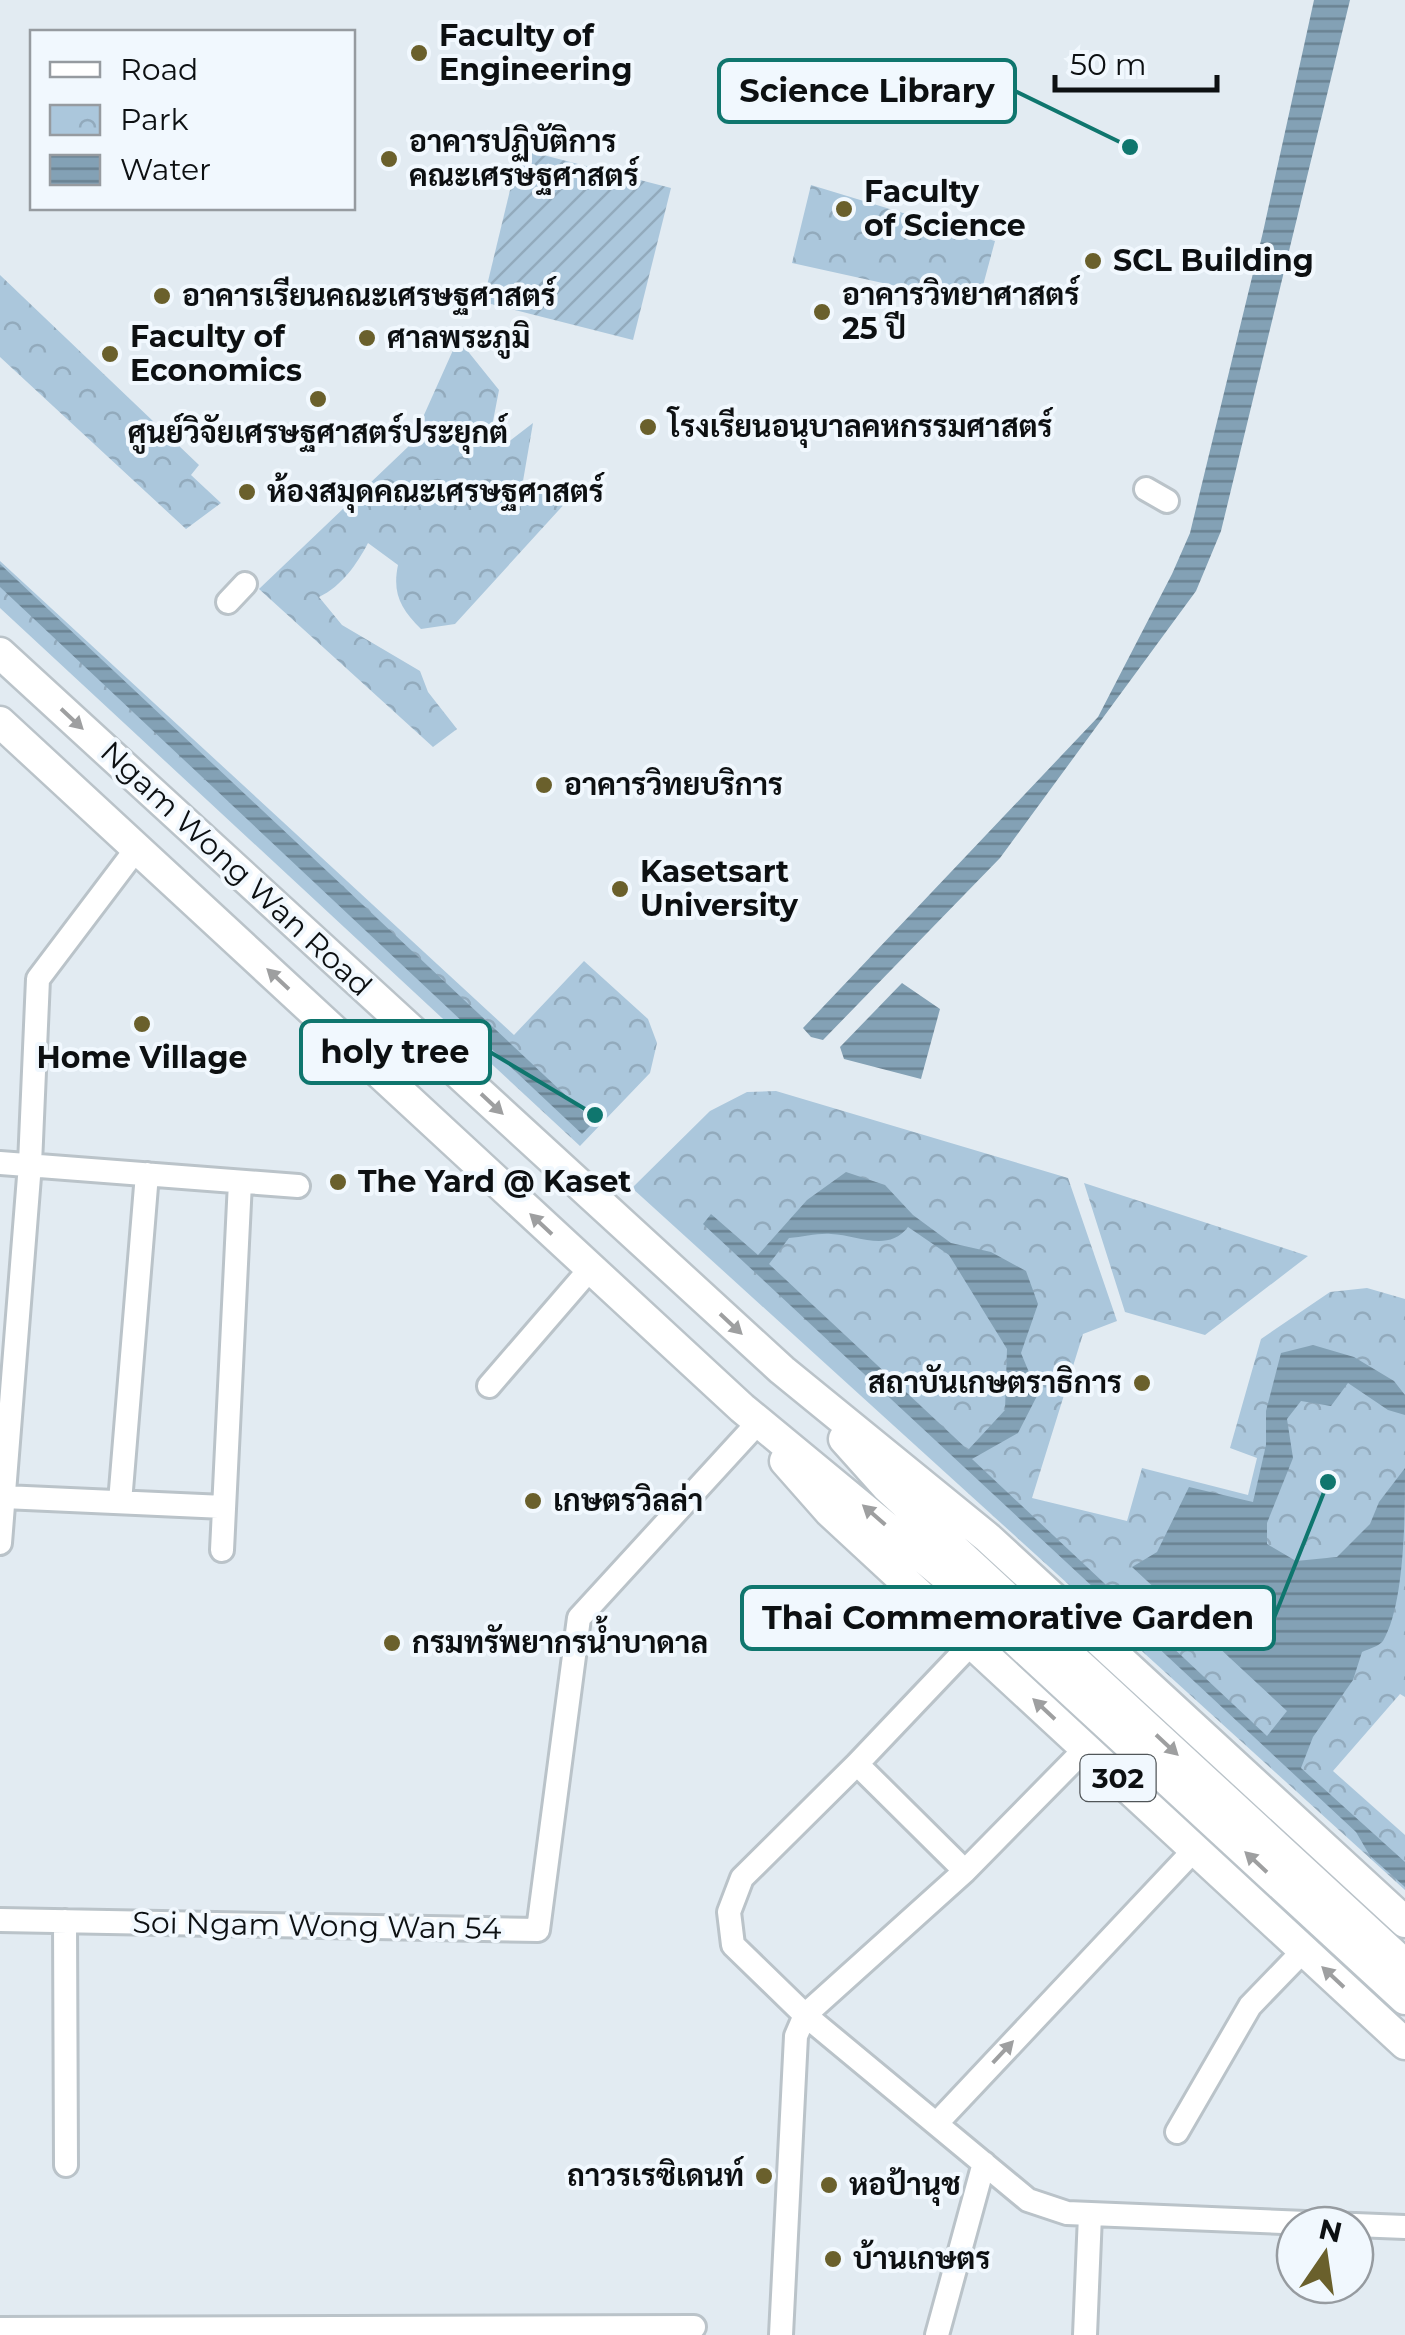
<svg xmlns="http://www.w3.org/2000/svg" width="1405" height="2335" viewBox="0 0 1405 2335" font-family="Montserrat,Sarabun,sans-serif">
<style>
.park{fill:url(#park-crowns)}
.garden{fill:url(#garden-furrows)}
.water{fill:url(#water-rules);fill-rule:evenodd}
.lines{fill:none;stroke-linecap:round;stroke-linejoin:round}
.minor-casing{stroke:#bac3c9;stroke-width:28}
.major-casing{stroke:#bac3c9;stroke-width:35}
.minor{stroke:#fff;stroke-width:22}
.major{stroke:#fff;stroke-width:30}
.oneway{fill:#9e9fa0}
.poi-dot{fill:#6a602c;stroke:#f1f8fe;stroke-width:4}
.labels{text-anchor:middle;stroke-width:8;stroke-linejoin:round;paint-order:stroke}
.shield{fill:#f1f8fe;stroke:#515659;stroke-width:2.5}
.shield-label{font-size:28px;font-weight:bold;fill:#0d1012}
.poi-label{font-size:30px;font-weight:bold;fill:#0d1012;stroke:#f1f8fe;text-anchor:start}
.street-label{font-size:30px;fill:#0d1012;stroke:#f1f8fe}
.leader{fill:none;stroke:#0f766e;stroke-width:4}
.callout-dot{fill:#0f766e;stroke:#f1f8fe;stroke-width:4}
.callout{fill:#f1f8fe;stroke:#0f766e;stroke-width:4}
.callout-label{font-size:32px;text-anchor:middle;font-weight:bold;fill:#0d1012}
</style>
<defs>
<pattern id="park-crowns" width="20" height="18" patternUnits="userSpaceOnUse" patternTransform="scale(2.5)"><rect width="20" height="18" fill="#abc7dc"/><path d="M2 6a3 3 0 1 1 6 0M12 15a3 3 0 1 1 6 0" fill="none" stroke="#92aabc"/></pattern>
<pattern id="garden-furrows" width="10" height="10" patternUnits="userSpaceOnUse" patternTransform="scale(2.5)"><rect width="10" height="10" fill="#abc7dc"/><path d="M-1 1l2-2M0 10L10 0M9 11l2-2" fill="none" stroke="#92aabc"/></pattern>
<pattern id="water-rules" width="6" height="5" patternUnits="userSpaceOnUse" patternTransform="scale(2.5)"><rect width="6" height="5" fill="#83a1b5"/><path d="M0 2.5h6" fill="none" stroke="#6a8292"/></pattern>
</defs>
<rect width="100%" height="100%" fill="#e2ebf2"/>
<!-- park -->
<path class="park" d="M 811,185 L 995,241 L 978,304 L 792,263 Z
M 0,275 L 199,465 L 191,475 L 221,503 L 186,529 L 0,357 Z
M 458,339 L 499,390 L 489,442 L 503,446 L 533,423 L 523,481 L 568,500 L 455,624 L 421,629 C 401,609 392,594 398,565 L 368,543 C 357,564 342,586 319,597 L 342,625 L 420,671 L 428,692 L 457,729 L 433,747 L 259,589 L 411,444 Z
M 0,561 L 514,1035 L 584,961 L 648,1019 L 657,1043 L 650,1073 L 580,1146 L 0,608 Z
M 776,1091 L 1068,1178 L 1117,1321 L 1083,1334 L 1032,1498 L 1127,1521 L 1142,1468 L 1248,1495 L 1257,1458 L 1230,1448 L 1261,1339 L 1330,1292 L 1367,1288 L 1405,1299 L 1405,1697 L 1400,1694 L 1333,1771 L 1405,1835 L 1405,1890 L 632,1188 L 710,1111 L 747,1092 Z
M 1084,1183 L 1308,1256 L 1205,1335 L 1125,1312 Z"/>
<!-- garden -->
<path class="garden" d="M 520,149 L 671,188 L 633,340 L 483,302 Z"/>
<!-- water -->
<path class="water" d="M 1314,0 L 1350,0 L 1221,531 L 1196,591 L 1000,858 L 823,1040 L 811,1037 L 803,1028 L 1098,717 L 1172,574 L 1190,533 L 1263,232 Z
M 0,564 L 594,1122 L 582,1134 L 0,587 Z
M 902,983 L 940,1009 L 921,1079 L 844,1059 L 840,1047 Z
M 846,1172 L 885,1185 L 913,1215 L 951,1243 L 991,1252 L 1026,1271 L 1038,1304 L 1021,1353 L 1038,1394 L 1018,1433 L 972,1459 L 1267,1736 L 1287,1711 L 1132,1567 L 1157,1552 L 1189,1487 L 1253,1502 L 1266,1445 L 1266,1411 L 1281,1353 L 1313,1345 L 1354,1357 L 1394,1381 L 1405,1395 L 1405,1415 L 1388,1410 L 1348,1383 L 1331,1406 L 1301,1401 L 1287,1419 L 1293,1458 L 1267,1523 L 1267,1544 L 1296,1561 L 1337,1557 L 1370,1524 L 1379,1502 L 1405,1468 C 1405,1515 1405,1604 1383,1641 C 1379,1646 1369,1649 1362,1652 L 1353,1680 L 1313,1737 L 1301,1768 L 1405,1862 L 1405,1887 L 1370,1856 L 1356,1832 L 703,1224 L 711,1214 L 758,1255 L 807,1200 ZM 908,1227 L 949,1255 L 1007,1349 L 1005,1410 L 968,1450 L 769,1264 L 789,1238 C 803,1237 818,1233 831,1234 C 858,1235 888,1253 908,1227 Z"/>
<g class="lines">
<!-- minor casing -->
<g class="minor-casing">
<path id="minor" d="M 1146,489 L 1167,501
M 228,602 L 245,584
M 0,1163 L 298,1186
M 489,1386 L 590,1269
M 4,1497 L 224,1507
M 120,1502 L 147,1174
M 0,1543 L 30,1164 L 38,979 L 137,848
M 222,1550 L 240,1182
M 972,1643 L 857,1764 L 742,1878 L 729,1912 L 733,1945 L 805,2015 L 1028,2200 L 1067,2213 L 1354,2225
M 857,1764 L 965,1871
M 0,1920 L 538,1930 L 579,1618 L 754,1427
M 65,1921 L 66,2165
M 937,2123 L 1195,1849
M 1177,2132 L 1250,2006 L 1304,1950
M 1355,2225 L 1405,2227
M 0,2329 L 694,2327
M 781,2335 L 796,2036 L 805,2015 L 965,1871 L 1086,1748
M 937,2335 L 984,2163
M 1085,2335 L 1090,2215"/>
</g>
<!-- major casing -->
<g class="major-casing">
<path id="major" d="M 0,653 L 782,1370 L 988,1538 L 1405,1922
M 0,722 L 742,1408 L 949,1579 L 1405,1999
M 844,1439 L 887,1487 L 1405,1965
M 785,1461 L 830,1512 L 1405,2044"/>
</g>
<!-- minor -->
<use href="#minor" class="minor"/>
<!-- major -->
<use href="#major" class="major"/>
</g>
<!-- one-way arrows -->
<defs><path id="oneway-solid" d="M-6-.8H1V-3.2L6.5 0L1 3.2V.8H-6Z" transform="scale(2.5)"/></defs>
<g class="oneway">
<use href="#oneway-solid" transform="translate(72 719) rotate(43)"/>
<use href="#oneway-solid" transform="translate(278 979) rotate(-137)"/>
<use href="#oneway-solid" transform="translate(492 1104) rotate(43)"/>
<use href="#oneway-solid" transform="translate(541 1224) rotate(-137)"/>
<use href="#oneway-solid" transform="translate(731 1324) rotate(43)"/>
<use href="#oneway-solid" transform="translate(874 1515) rotate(-139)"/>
<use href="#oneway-solid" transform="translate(1044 1709) rotate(-137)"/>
<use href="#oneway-solid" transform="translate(1167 1745) rotate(43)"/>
<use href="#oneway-solid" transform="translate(1256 1862) rotate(-137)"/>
<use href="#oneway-solid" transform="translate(1333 1977) rotate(-137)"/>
<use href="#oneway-solid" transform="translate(1003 2052) rotate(-47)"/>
</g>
<!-- markers -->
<g class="poi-dot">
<circle cx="419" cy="53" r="10"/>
<circle cx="389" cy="159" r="10"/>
<circle cx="844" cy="209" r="10"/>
<circle cx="1093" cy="261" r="10"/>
<circle cx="162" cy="296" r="10"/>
<circle cx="822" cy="312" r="10"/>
<circle cx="367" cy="338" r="10"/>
<circle cx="110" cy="354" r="10"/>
<circle cx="318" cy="399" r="10"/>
<circle cx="648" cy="427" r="10"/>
<circle cx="247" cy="492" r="10"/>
<circle cx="544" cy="785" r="10"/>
<circle cx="620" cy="889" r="10"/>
<circle cx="142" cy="1024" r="10"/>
<circle cx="338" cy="1182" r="10"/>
<circle cx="1142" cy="1383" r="10"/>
<circle cx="533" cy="1501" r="10"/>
<circle cx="392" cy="1643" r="10"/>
<circle cx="764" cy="2176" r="10"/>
<circle cx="829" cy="2185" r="10"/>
<circle cx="833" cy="2259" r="10"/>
</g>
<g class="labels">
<!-- shield labels -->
<rect class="shield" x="1080.5" y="1755" width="75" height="46" rx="8"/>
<g class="shield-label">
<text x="1118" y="1788">302</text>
</g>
<!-- poi labels -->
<g class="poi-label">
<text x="439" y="46">Faculty of<tspan x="439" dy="34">Engineering</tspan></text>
<text x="409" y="152">อาคารปฏิบัติการ<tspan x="409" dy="34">คณะเศรษฐศาสตร์</tspan></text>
<text x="864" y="202">Faculty<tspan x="864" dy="34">of Science</tspan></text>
<text x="1113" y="271">SCL Building</text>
<text x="842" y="305">อาคารวิทยาศาสตร์<tspan x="842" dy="34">25 ปี</tspan></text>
<text x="182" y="306">อาคารเรียนคณะเศรษฐศาสตร์</text>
<text x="130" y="347">Faculty of<tspan x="130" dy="34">Economics</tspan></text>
<text x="387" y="348">ศาลพระภูมิ</text>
<text x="668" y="437">โรงเรียนอนุบาลคหกรรมศาสตร์</text>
<text x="318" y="443" text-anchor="middle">ศูนย์วิจัยเศรษฐศาสตร์ประยุกต์</text>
<text x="267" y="502">ห้องสมุดคณะเศรษฐศาสตร์</text>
<text x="564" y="795">อาคารวิทยบริการ</text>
<text x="640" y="882">Kasetsart<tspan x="640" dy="34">University</tspan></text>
<text x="142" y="1068" text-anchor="middle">Home Village</text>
<text x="358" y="1192">The Yard @ Kaset</text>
<text x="1122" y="1393" text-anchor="end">สถาบันเกษตราธิการ</text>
<text x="553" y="1511">เกษตรวิลล่า</text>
<text x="412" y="1653">กรมทรัพยากรน้ำบาดาล</text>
<text x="744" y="2186" text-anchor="end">ถาวรเรซิเดนท์</text>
<text x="849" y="2195">หอป้านุช</text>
<text x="853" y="2269">บ้านเกษตร</text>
</g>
<!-- street labels -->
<g class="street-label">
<text transform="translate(236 869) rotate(43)" y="10">Ngam Wong Wan Road</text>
<text transform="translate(317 1926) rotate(1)" y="10">Soi Ngam Wong Wan 54</text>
</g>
</g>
<!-- callouts -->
<path class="leader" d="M1130 147L1015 91M595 1115L490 1052M1328 1482L1274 1618"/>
<g class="callout-dot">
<circle cx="1130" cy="147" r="10"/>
<circle cx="595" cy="1115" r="10"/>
<circle cx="1328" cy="1482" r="10"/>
</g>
<g class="callout">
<rect x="719" y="60" width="296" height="62" rx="10"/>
<rect x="301" y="1021" width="189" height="62" rx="10"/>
<rect x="742" y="1587" width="532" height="62" rx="10"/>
</g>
<g class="callout-label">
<text x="867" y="102">Science Library</text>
<text x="395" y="1063">holy tree</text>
<text x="1008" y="1629">Thai Commemorative Garden</text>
</g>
<!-- legend -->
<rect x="30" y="30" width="325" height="180" fill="#f1f8fe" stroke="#969ba0" stroke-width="2.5"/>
<rect x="50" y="62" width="50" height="15" fill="#ffffff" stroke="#969ba0" stroke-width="2.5"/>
<text x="120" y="80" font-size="30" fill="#0d1012">Road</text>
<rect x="50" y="105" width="50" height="30" fill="url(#park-crowns)" stroke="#969ba0" stroke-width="2.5"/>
<text x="120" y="130" font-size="30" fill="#0d1012">Park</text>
<rect x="50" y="155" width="50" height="30" fill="url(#water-rules)" stroke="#969ba0" stroke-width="2.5"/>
<text x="120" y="180" font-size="30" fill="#0d1012">Water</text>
<!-- north arrow -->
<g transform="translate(1325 2255) rotate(13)"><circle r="48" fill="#f1f8fe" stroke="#969ba0" stroke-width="2.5"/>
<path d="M0-8L18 38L0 25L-18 38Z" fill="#6a602c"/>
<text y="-15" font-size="28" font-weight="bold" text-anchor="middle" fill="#0d1012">N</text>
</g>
<!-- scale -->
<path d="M1055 75v15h162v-15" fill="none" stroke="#0d1012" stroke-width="5"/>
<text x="1070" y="75" font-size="30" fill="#0d1012" stroke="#f1f8fe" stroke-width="8" paint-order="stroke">50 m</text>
</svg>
